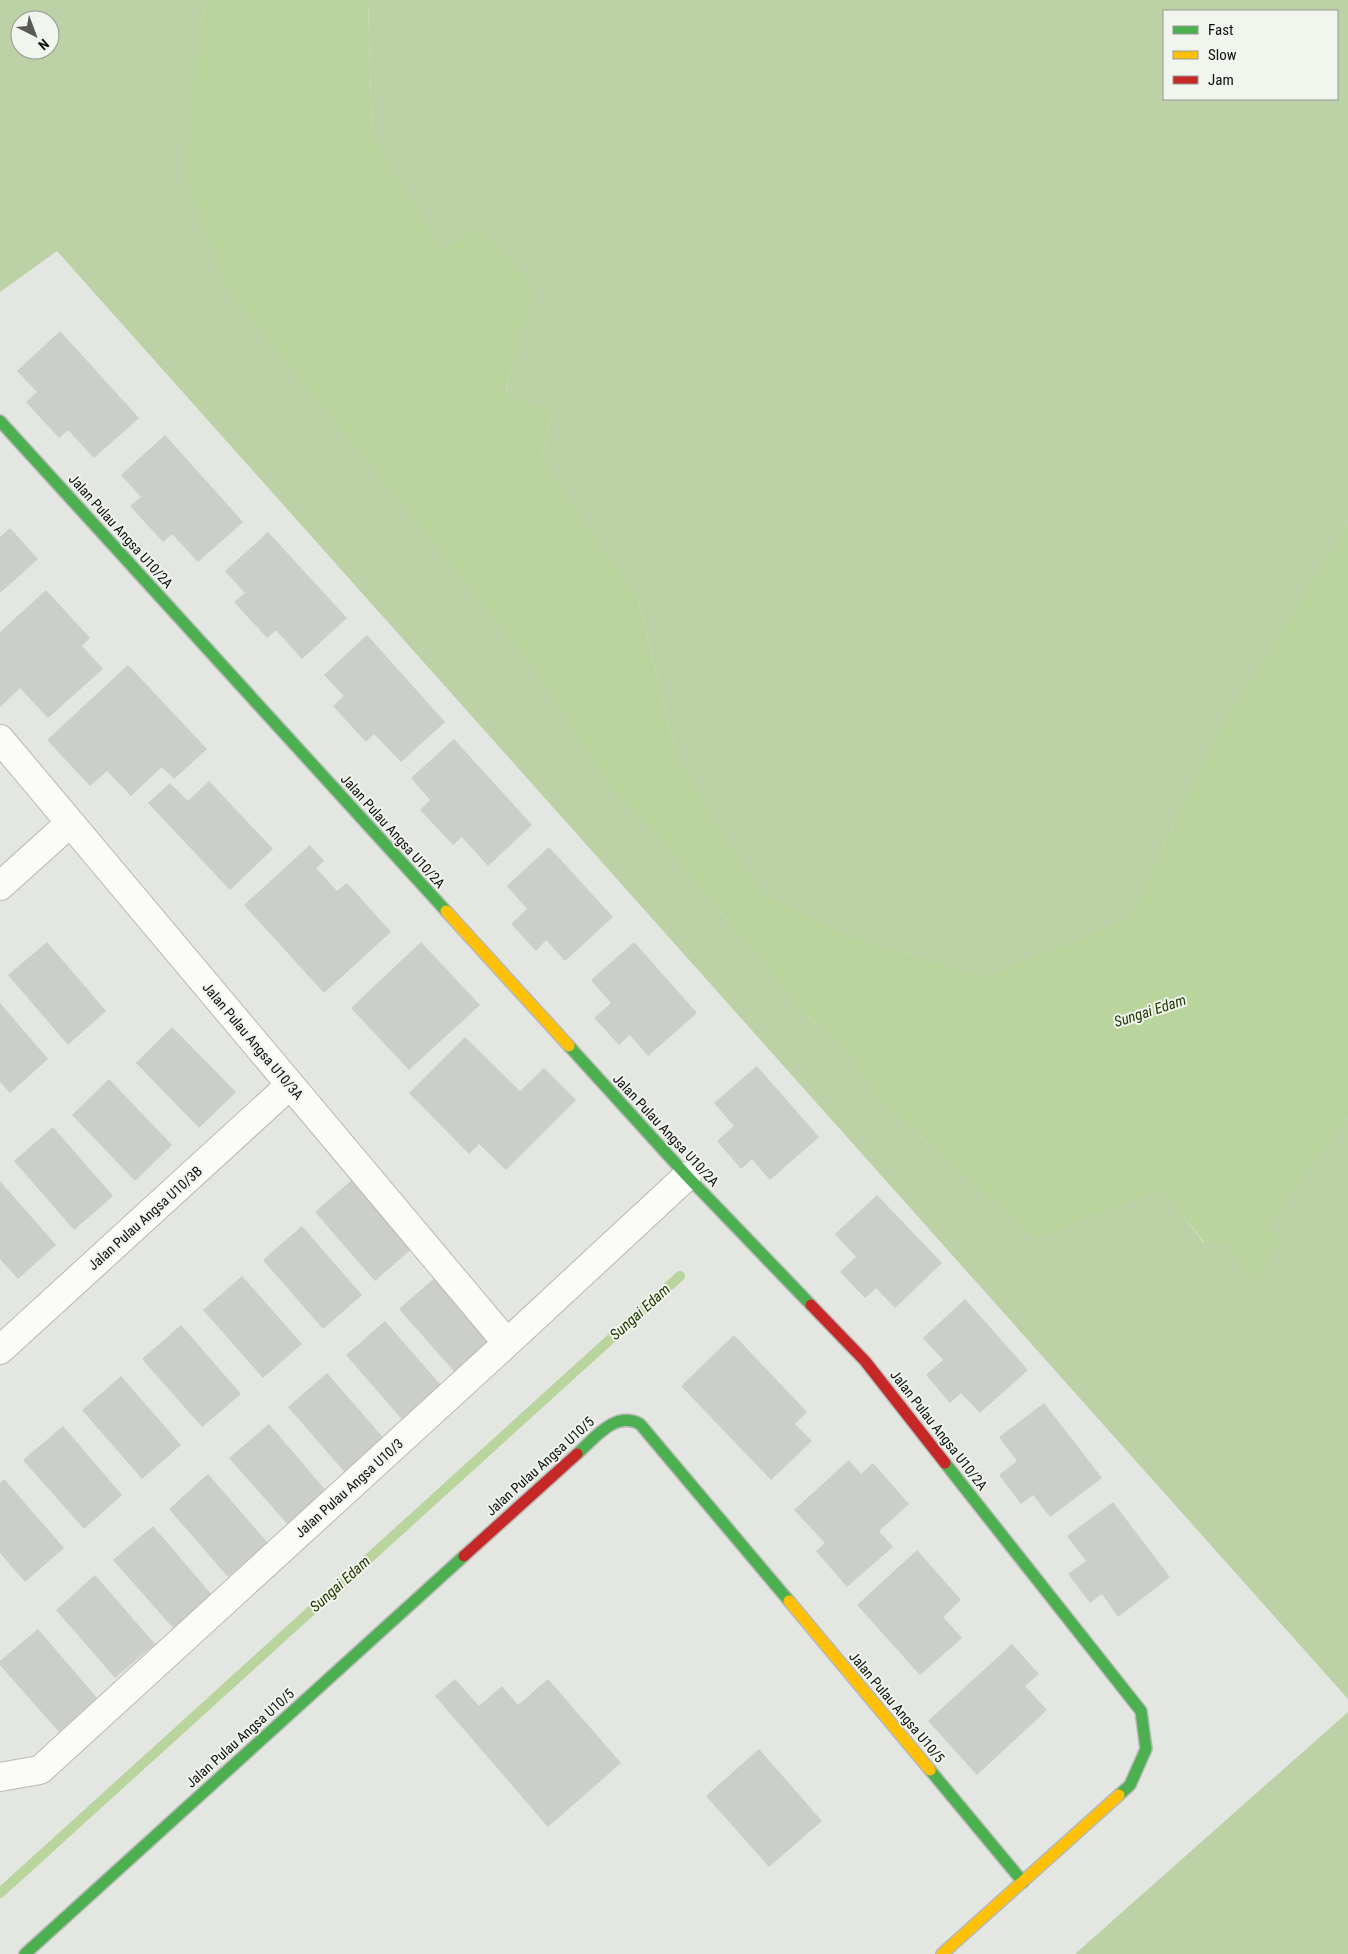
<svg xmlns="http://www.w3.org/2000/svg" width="1348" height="1954" viewBox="0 0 1348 1954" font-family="'Roboto Condensed',sans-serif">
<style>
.forest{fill:#bcd2a6;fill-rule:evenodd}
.water{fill:#b9d49d}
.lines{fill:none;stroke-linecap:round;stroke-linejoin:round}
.stream{stroke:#b9d49d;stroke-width:10}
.building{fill:#cbceca}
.street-casing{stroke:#b7b9b6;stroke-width:30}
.fast-casing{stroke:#b7b9b6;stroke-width:14}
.slow-casing{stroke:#b7b9b6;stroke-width:14}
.jam-casing{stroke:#b7b9b6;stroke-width:14}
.street{stroke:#fbfbfa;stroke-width:28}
.fast{stroke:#4caf50;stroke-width:11}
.slow{stroke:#ffc107;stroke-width:11}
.jam{stroke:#c62828;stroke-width:11}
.labels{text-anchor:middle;stroke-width:4;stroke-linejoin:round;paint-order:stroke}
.street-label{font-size:14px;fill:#0e0f0d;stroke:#f0f5ed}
.water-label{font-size:15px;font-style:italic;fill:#233901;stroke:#f0f5ed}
</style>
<rect width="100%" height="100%" fill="#e3e6e1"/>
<!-- forest -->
<path class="forest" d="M 0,0 L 207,0 L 199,27 L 527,658 L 610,788 L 660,838 L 696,884 L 763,962 L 799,1010 L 829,1034 L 849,1055 L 877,1098 L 1036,1238 L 1162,1188 L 1203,1242 L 1266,1228 L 1348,1117 L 1348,1699 L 57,251 L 0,292 ZM 20,20 L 50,20 L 50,50 L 20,50 Z
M 368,0 L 1348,0 L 1348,524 L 1217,734 L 1129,918 L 986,977 L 854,937 L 761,891 L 718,826 L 676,754 L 638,599 L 541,457 L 553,412 L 505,396 L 532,287 L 441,249 L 372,135 ZM 1164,11 L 1337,11 L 1337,99 L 1164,99 Z
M 1348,1712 L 1348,1954 L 1075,1954 Z"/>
<!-- water -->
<path class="water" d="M 207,0 L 368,0 L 372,135 L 441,249 L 482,227 L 533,288 L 505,395 L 553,412 L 541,457 L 638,599 L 676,754 L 718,826 L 761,891 L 854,937 L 986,977 L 1129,918 L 1217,734 L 1348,524 L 1348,1117 L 1266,1228 L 1280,1240 L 1254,1280 L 1227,1244 L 1204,1242 L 1162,1189 L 1036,1238 L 877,1098 L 849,1055 L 829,1034 L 799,1010 L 763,962 L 696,884 L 660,838 L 610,788 L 527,658 L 226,288 L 186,177 L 199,27 Z"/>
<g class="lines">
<!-- stream -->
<path class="stream" d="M 0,1893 L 680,1276"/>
</g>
<!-- building -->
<path class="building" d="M 60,331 L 139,418 L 94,458 L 68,430 L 59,438 L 26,402 L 37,392 L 17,371 Z
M 165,435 L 243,522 L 198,562 L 172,534 L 163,542 L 130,506 L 141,497 L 121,475 Z
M 10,528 L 38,559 L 0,593 L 0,537 Z
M 268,532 L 347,618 L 302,659 L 276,630 L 267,638 L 234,602 L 245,593 L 225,571 Z
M 46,590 L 90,638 L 82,646 L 103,669 L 48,718 L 20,688 L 0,707 L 0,632 Z
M 367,635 L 445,722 L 401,762 L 374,734 L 366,742 L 333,706 L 344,696 L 324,675 Z
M 128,665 L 207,749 L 174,779 L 162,767 L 131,796 L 107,771 L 90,786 L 47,740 Z
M 454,739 L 532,825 L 488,866 L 462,837 L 453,845 L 420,810 L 430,800 L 411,778 Z
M 209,781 L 273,849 L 230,890 L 148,803 L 170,783 L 188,801 Z
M 310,845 L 324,861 L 316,868 L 337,891 L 347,883 L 391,932 L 324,993 L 244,905 Z
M 549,847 L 613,917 L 565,961 L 546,940 L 536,951 L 511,924 L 527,909 L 507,886 Z
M 47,942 L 106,1011 L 68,1045 L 8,975 Z
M 421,942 L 480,1005 L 409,1070 L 351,1008 Z
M 634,942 L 697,1013 L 648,1056 L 630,1035 L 619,1045 L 594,1018 L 611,1003 L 591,980 Z
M 0,1003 L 48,1059 L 10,1093 L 0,1082 Z
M 172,1027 L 236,1092 L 199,1128 L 136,1063 Z
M 465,1037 L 520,1091 L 544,1068 L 576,1100 L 506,1170 L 479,1144 L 469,1154 L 409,1093 Z
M 757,1066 L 819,1137 L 770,1180 L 752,1159 L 741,1169 L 717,1141 L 734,1126 L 714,1103 Z
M 109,1079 L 172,1145 L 135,1181 L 72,1115 Z
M 53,1127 L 113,1196 L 74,1230 L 14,1161 Z
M 354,1178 L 414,1247 L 375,1281 L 315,1212 Z
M 0,1181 L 56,1245 L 18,1279 L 0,1259 Z
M 877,1195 L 942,1263 L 895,1308 L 876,1288 L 865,1298 L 840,1272 L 856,1257 L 835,1234 Z
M 302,1226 L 362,1295 L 323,1329 L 263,1260 Z
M 438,1275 L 498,1344 L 459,1377 L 399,1309 Z
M 242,1276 L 302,1344 L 263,1378 L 203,1310 Z
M 965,1299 L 1028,1370 L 980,1413 L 961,1393 L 950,1403 L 926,1375 L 943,1360 L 923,1338 Z
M 385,1321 L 445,1390 L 406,1424 L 346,1355 Z
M 181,1325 L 241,1394 L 202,1427 L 142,1359 Z
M 734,1335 L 807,1412 L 795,1424 L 812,1441 L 771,1480 L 681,1386 Z
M 327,1373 L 387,1442 L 348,1476 L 288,1407 Z
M 121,1376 L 181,1445 L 142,1479 L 82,1410 Z
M 1044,1403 L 1102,1478 L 1050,1517 L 1033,1495 L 1021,1504 L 999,1475 L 1017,1461 L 999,1437 Z
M 269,1424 L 328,1493 L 289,1526 L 229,1458 Z
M 63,1426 L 122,1495 L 84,1529 L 23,1460 Z
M 849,1460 L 861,1474 L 873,1463 L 909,1504 L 879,1531 L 893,1547 L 847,1587 L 816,1551 L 825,1543 L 794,1510 Z
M 208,1474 L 268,1543 L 228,1577 L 169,1509 Z
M 4,1479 L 64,1548 L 25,1582 L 0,1553 L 0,1483 Z
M 1113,1502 L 1170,1577 L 1118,1617 L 1102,1594 L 1090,1603 L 1068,1574 L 1086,1561 L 1067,1536 Z
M 153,1526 L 212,1595 L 174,1629 L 113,1560 Z
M 917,1550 L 961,1600 L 943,1617 L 962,1638 L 920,1675 L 857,1605 Z
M 95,1575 L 155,1644 L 115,1678 L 56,1610 Z
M 38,1629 L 97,1698 L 59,1732 L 0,1665 L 0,1661 Z
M 1012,1644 L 1039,1674 L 1025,1686 L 1047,1710 L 977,1775 L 928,1721 Z
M 455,1679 L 479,1706 L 502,1686 L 518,1705 L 548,1679 L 621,1763 L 548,1827 L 435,1696 Z
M 759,1749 L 822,1821 L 769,1867 L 706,1796 Z"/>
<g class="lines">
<!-- street casing -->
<g class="street-casing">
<path id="street" d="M 0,739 L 507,1343
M 0,886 L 70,823
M 0,1350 L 290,1085
M 0,1777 L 40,1770 L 507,1343 L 687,1176"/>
</g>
<!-- fast casing -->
<g class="fast-casing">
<path id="fast" d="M 0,421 L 446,911
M 569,1046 L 687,1176 L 811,1305
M 577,1454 C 594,1439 615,1410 640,1424 L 789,1601
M 945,1463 L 1141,1711 L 1146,1749 L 1130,1785 L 1119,1795
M 930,1770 L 1023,1882
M 25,1954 L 464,1556"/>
</g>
<!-- slow casing -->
<g class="slow-casing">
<path id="slow" d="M 446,911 L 569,1046
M 789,1601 L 930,1770
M 942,1954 L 1119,1795"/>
</g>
<!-- jam casing -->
<g class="jam-casing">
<path id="jam" d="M 811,1305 L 865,1361 L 945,1463
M 464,1556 L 577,1454"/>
</g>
<!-- street -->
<use href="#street" class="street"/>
<!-- fast -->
<use href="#fast" class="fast"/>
<!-- slow -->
<use href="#slow" class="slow"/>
<!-- jam -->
<use href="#jam" class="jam"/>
</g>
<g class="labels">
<!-- street labels -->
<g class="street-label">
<text transform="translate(121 531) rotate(48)" y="5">Jalan Pulau Angsa U10/2A</text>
<text transform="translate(393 831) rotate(48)" y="5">Jalan Pulau Angsa U10/2A</text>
<text transform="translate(253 1041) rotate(50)" y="5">Jalan Pulau Angsa U10/3A</text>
<text transform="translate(666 1130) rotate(47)" y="5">Jalan Pulau Angsa U10/2A</text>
<text transform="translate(145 1218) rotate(-42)" y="5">Jalan Pulau Angsa U10/3B</text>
<text transform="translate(939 1430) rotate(52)" y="5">Jalan Pulau Angsa U10/2A</text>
<text transform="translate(540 1466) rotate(-42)" y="5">Jalan Pulau Angsa U10/5</text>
<text transform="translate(349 1488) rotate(-42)" y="5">Jalan Pulau Angsa U10/3</text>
<text transform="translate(897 1707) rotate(50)" y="5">Jalan Pulau Angsa U10/5</text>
<text transform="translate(240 1738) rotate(-42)" y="5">Jalan Pulau Angsa U10/5</text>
</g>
<!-- water labels -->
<g class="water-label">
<text transform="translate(1150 1011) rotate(-18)" y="5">Sungai Edam</text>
<text transform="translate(640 1312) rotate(-42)" y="5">Sungai Edam</text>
<text transform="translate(340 1584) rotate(-42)" y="5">Sungai Edam</text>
</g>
</g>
<!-- legend -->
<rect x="1163" y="10" width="175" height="90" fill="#f0f5ed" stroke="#969993"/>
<rect x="1173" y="26" width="25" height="8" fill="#4caf50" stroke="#969993"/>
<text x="1208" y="35" font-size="15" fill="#0e0f0d">Fast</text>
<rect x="1173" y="51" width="25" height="8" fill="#ffc107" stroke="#969993"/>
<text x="1208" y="60" font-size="15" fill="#0e0f0d">Slow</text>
<rect x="1173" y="76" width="25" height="8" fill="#c62828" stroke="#969993"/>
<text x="1208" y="85" font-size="15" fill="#0e0f0d">Jam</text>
<!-- north arrow -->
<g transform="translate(35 35) rotate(138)"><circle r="24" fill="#f0f5ed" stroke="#969993"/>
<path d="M0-4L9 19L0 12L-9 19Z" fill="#595a57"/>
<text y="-8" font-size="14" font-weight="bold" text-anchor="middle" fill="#0e0f0d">N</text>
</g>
</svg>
